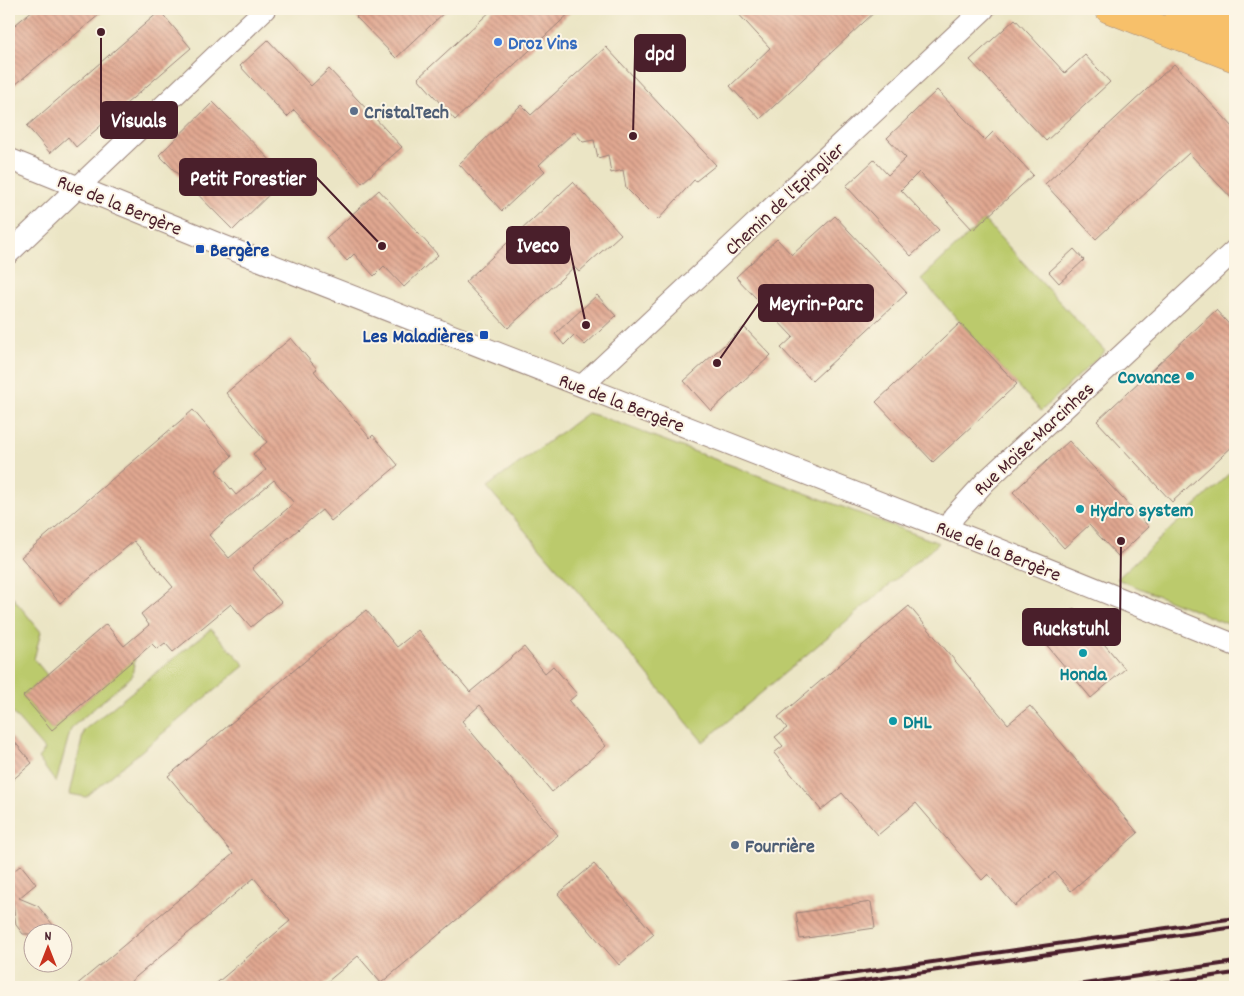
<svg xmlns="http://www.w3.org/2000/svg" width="1244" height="996" viewBox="0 0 1244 996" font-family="Dekko,sans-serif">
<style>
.green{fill:#bbca6c;stroke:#82744c}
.building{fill:url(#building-back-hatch);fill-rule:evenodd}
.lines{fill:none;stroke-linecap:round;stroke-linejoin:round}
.minor-casing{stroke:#9a8278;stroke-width:23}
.major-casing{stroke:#9a8278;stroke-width:29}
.minor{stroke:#fff;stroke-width:21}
.major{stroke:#f7c06b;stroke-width:28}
.rail{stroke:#4a1f2b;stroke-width:4}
.shop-dot{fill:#3f7fe0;stroke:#fcf5e5;stroke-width:2}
.service-dot{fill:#5c6f8a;stroke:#fcf5e5;stroke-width:2}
.transit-dot{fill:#1a4fb4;stroke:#fcf5e5;stroke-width:2}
.culture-dot{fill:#0f9aa8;stroke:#fcf5e5;stroke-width:2}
.labels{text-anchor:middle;stroke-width:4;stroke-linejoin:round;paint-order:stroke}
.shop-label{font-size:20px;font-weight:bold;fill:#366cbe;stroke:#fcf5e5;text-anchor:start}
.service-label{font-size:20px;font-weight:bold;fill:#4e5e75;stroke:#fcf5e5;text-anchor:start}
.street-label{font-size:20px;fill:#4a1f2b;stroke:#fcf5e5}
.transit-label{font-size:20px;font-weight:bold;fill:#164399;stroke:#fcf5e5;text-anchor:start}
.culture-label{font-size:20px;font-weight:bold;fill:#0d838f;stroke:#fcf5e5;text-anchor:start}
.leader{fill:none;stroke:#4a1f2b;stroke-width:2}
.callout-dot{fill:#4a1f2b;stroke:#fcf5e5;stroke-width:2}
.callout{fill:#4a1f2b;stroke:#4a1f2b;stroke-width:2}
.callout-label{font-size:21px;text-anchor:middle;font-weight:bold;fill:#fff}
</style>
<defs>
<pattern id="building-back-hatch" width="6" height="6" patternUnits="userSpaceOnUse" patternTransform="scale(1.25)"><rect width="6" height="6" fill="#e1a891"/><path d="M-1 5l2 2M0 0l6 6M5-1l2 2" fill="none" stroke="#b88877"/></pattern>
</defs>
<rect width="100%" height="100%" fill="#fcf5e5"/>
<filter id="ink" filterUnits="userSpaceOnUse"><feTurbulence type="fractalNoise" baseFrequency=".02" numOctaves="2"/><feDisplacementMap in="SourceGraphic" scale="10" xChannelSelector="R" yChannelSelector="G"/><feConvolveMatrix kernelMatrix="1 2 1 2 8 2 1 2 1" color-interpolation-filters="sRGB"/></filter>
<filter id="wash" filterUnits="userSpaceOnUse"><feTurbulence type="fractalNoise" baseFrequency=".0096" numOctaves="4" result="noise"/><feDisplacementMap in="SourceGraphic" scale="20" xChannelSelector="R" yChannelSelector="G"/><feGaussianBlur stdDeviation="1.12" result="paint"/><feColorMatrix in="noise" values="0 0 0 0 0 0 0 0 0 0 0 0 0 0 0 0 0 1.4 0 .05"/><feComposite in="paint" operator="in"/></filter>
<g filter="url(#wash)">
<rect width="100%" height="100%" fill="#ebe5c5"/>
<!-- green -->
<path class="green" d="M 984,220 L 1105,351 L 1041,411 L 921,279 Z
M 587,413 L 599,416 L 939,543 L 703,742 L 609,628 L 487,487 Z
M 1235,468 L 1235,627 L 1117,579 Z
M 9,593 L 41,632 L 34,659 L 47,675 L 23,696 L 52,730 L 135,658 L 132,676 L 71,728 L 56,783 L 38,758 L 45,750 L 9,709 Z
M 211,629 L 245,665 L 86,797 L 70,794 L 84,730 Z"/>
<g id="blocks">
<!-- building -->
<path class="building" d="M 34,9 L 106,9 L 9,90 L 9,30 Z
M 365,9 L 448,9 L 396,58 L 356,17 Z
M 493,9 L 574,9 L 455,120 L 418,78 Z
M 734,9 L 878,9 L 760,119 L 730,86 L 770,48 Z
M 160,11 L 191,48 L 76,147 L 68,137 L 50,153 L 27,126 Z
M 1015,19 L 1065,73 L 1085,55 L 1110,82 L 1046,141 L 970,60 Z
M 268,40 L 311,86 L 329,69 L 402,147 L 362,183 L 294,110 L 287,117 L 240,66 Z
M 606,47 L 716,165 L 696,181 L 694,180 L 658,220 L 626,188 L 623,170 L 611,173 L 608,155 L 598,158 L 594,140 L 583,142 L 574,132 L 539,165 L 545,171 L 502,211 L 459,164 L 521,105 L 531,115 Z
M 1174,64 L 1235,129 L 1235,202 L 1189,153 L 1096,239 L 1045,184 Z
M 937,90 L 985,140 L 993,132 L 1033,175 L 973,230 L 919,172 L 901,190 L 939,230 L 911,256 L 846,186 L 874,160 L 888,175 L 906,158 L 887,138 Z
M 213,102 L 287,177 L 233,230 L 159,155 Z
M 573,182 L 621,234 L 579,272 L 574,267 L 508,328 L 465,282 Z
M 379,190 L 438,255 L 404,287 L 384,266 L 374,276 L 354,254 L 347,261 L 326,238 Z
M 835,216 L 907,293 L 812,381 L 781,348 L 793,337 L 736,277 L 777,239 L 792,255 Z
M 1074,249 L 1084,260 L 1059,283 L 1049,272 Z
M 597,295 L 616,316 L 585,345 L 574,335 L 564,345 L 555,334 Z
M 1216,310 L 1235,331 L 1235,444 L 1172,502 L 1097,421 Z
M 960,323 L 1017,384 L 933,462 L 876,402 Z
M 744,327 L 771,355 L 711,411 L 684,381 Z
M 291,338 L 317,369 L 314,371 L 370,438 L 373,435 L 398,465 L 331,521 L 322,510 L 252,568 L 281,602 L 251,627 L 231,604 L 173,652 L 165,643 L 157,649 L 152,644 L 52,730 L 23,696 L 106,624 L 124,646 L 149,625 L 141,614 L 173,587 L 134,541 L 60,603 L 21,557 L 193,410 L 232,456 L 216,471 L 236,495 L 266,470 L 253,454 L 267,442 L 226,393 ZM 274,480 L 294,503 L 229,558 L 209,535 Z
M 1069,441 L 1149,527 L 1118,556 L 1089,525 L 1064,548 L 1013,492 Z
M 909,606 L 1008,724 L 1030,706 L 1138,833 L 1071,891 L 1055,872 L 1015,906 L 988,874 L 982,880 L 916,803 L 878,835 L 842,793 L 821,810 L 774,753 L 783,746 L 775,737 L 787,728 L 778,717 Z
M 1074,608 L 1125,669 L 1091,698 L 1040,637 Z
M 366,610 L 397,647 L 418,630 L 470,692 L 524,647 L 545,673 L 553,666 L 577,694 L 569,701 L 606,746 L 552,792 L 480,705 L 462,721 L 558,835 L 381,983 L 358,956 L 321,987 L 212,987 L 290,921 L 254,878 L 124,987 L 74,987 L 233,854 L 168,776 Z
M 9,735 L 32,763 L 9,783 Z
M 594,864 L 654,934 L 619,965 L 558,894 Z
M 21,865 L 36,884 L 19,898 L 38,906 L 60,934 L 23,934 L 16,925 L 13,902 L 9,906 L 9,875 Z
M 871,902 L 875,928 L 800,939 L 796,913 Z"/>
</g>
</g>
<g filter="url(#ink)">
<use href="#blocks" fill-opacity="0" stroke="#9a8278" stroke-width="1"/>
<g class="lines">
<!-- minor casing -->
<g class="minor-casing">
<path id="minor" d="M 9,159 L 221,245 L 991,546 L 1235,645
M 9,253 L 265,9
M 582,386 L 984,9
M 948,529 L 954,516 L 986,481 L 1235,250"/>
</g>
<!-- major casing -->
<g class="major-casing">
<path id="major" d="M 1109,9 L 1235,58
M 1177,9 L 1235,32"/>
</g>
<!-- minor -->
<use href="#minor" class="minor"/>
<!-- major -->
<use href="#major" class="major"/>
<!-- rail -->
<path class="rail" d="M 760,987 L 1235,918
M 821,987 L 1235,927
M 1063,987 L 1235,962
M 1134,987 L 1235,973"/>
</g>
</g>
<!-- markers -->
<circle class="shop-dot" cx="498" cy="42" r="5"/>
<g class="service-dot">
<circle cx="354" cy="111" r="5"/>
<circle cx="735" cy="845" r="5"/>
</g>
<g class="transit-dot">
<rect x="195" y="244" width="10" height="10" rx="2.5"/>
<rect x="479" y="330" width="10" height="10" rx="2.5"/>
</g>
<g class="culture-dot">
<circle cx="1190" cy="376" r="5"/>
<circle cx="1080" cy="509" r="5"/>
<circle cx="1083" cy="653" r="5"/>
<circle cx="893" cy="721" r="5"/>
</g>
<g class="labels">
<!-- shop labels -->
<g class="shop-label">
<text x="508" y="49">Droz Vins</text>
</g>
<!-- service labels -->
<g class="service-label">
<text x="364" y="118">CristalTech</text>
<text x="745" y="852">Fourrière</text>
</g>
<!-- street labels -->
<g class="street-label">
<text transform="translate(784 198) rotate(-43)" y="7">Chemin de l'Epinglier</text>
<text transform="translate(120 204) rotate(22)" y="7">Rue de la Bergère</text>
<text transform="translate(622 402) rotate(21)" y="7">Rue de la Bergère</text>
<text transform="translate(1033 438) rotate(-43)" y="7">Rue Moïse-Marcinhes</text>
<text transform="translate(999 550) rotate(22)" y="7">Rue de la Bergère</text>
</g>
<!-- transit labels -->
<g class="transit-label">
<text x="210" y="256">Bergère</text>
<text x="474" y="342" text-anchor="end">Les Maladières</text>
</g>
<!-- culture labels -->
<g class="culture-label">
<text x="1180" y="383" text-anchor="end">Covance</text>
<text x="1090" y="516">Hydro system</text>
<text x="1083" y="680" text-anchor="middle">Honda</text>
<text x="903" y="728">DHL</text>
</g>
</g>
<!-- callouts -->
<path class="leader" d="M633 136L635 53M101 32L101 120M382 246L316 177M586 325L569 245M717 363L759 303M1121 541L1120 627"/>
<g class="callout-dot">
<circle cx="633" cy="136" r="5"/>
<circle cx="101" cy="32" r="5"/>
<circle cx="382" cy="246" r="5"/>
<circle cx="586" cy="325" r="5"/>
<circle cx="717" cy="363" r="5"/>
<circle cx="1121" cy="541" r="5"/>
</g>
<g class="callout">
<rect x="635" y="35" width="50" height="36" rx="5"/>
<rect x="101" y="102" width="76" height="36" rx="5"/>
<rect x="180" y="159" width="136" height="36" rx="5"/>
<rect x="507" y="227" width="62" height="36" rx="5"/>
<rect x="759" y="285" width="114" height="36" rx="5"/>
<rect x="1023" y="609" width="97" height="36" rx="5"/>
</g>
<g class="callout-label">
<text x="660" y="60">dpd</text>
<text x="139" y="127">Visuals</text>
<text x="248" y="185">Petit Forestier</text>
<text x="538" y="252">Iveco</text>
<text x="816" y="310">Meyrin-Parc</text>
<text x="1071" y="635">Ruckstuhl</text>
</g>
<!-- margin -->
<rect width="1244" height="996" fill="none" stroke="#fcf5e5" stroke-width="30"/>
<!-- north arrow -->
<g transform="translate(48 948)"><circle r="24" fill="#fcf5e5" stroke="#b59f9b"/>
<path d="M0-4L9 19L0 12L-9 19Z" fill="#c8321e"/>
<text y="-8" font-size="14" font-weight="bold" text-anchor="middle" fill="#4a1f2b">N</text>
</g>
</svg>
